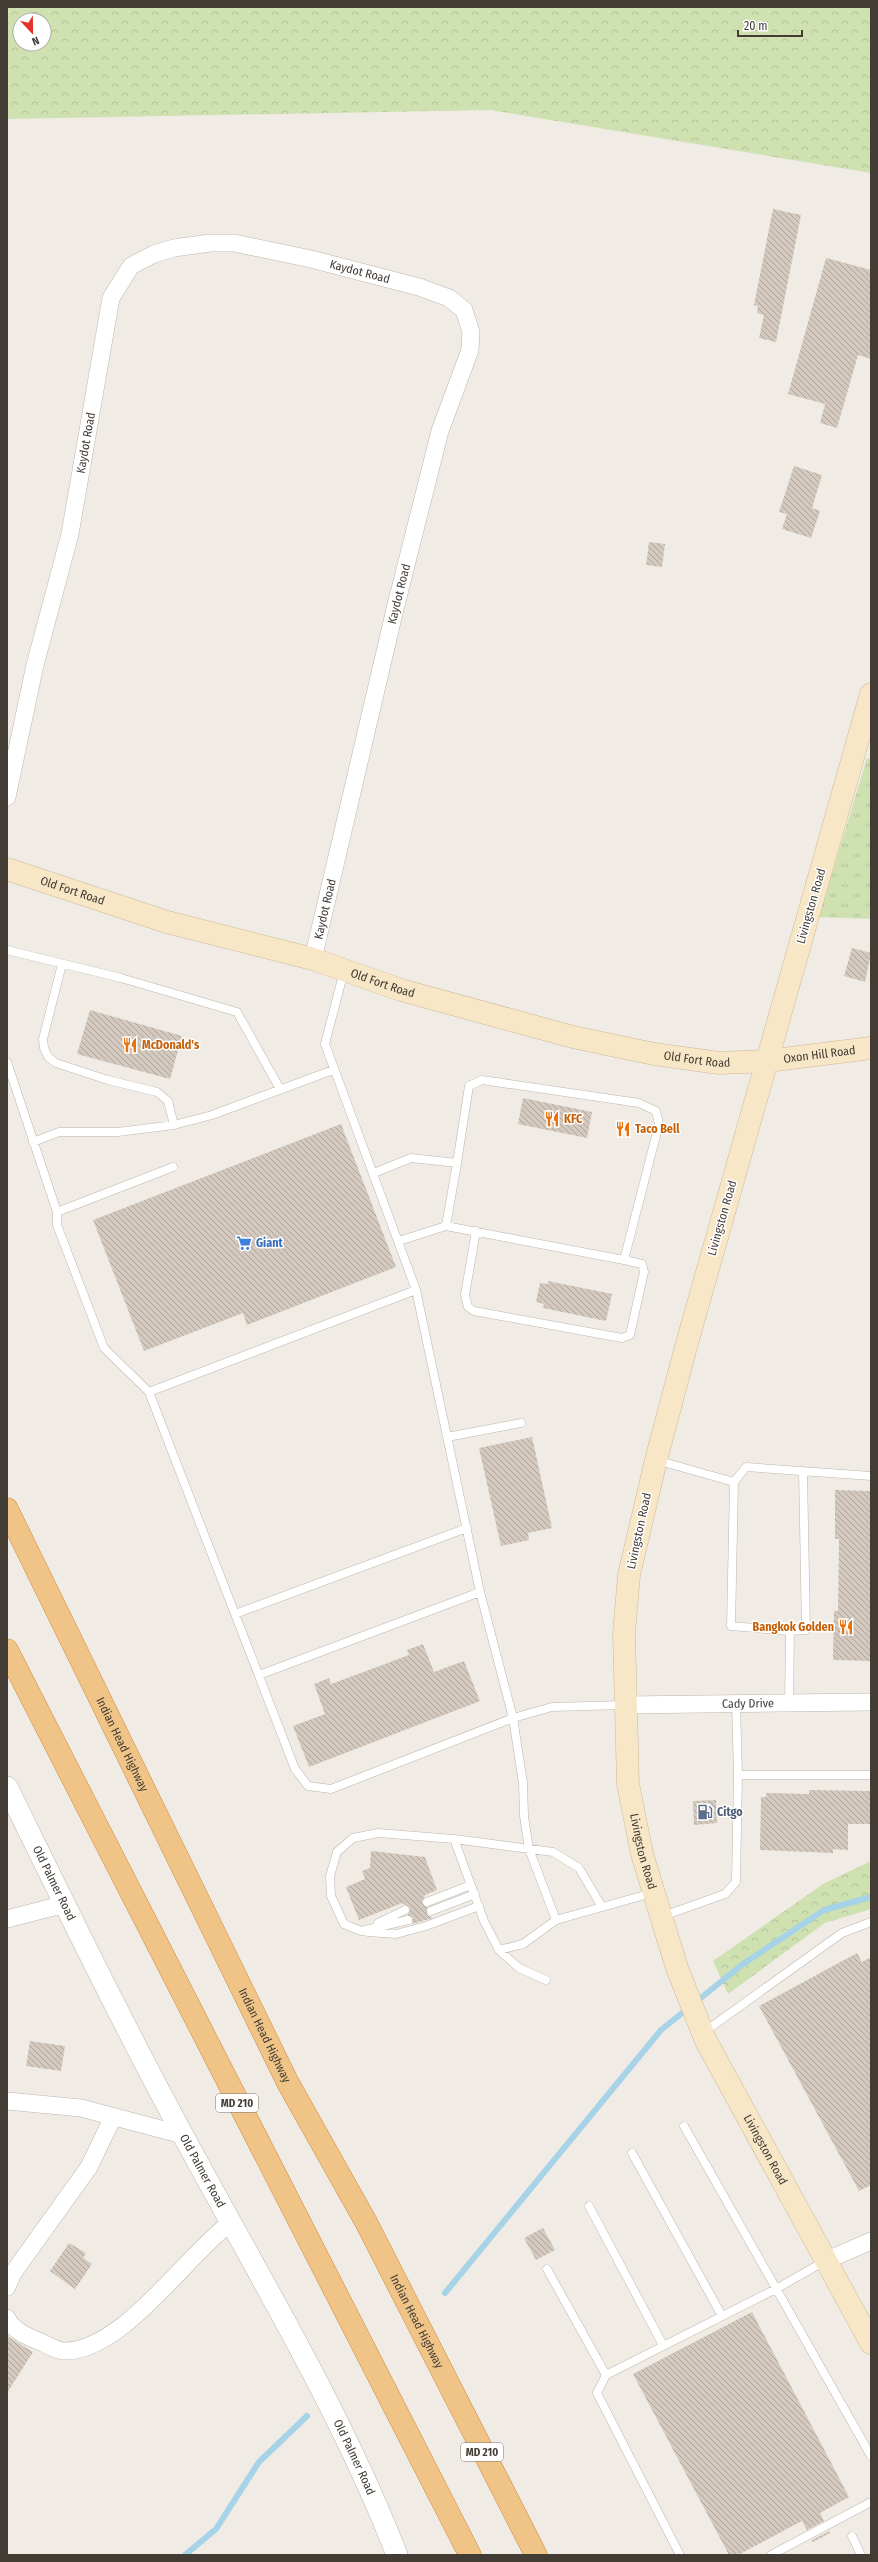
<svg xmlns="http://www.w3.org/2000/svg" width="878" height="2562" viewBox="0 0 878 2562" font-family="'Fira Sans Condensed',sans-serif">
<style>
.grass{fill:url(#grass-tufts)}
.forest{fill:url(#forest-crowns);fill-rule:evenodd}
.lines{fill:none;stroke-linecap:round;stroke-linejoin:round}
.stream{stroke:#a6d3e7;stroke-width:6}
.building{fill:url(#building-back-hatch)}
.service-casing{stroke:#beb5ab;stroke-width:9}
.minor-casing{stroke:#beb5ab;stroke-width:18}
.tertiary-casing{stroke:#beb5ab;stroke-width:22}
.secondary-casing{stroke:#cbb998;stroke-width:23}
.trunk-casing{stroke:#cc8c43;stroke-width:23}
.service{stroke:#fff;stroke-width:8}
.minor{stroke:#fff;stroke-width:17}
.tertiary{stroke:#fff;stroke-width:21}
.secondary{stroke:#f8e7c7;stroke-width:22}
.trunk{stroke:#f0c486;stroke-width:22}
.labels{text-anchor:middle;stroke-width:3;stroke-linejoin:round;paint-order:stroke}
.shield{fill:#fff;stroke:#7b7672;stroke-width:1}
.shield-label{font-size:11px;font-weight:bold;fill:#423c35}
.street-label{font-size:12px;fill:#423c35;stroke:#fff}
.food-label{font-size:12px;font-weight:bold;fill:#c56008;stroke:#fff;text-anchor:start}
.shop-label{font-size:12px;font-weight:bold;fill:#366cbe;stroke:#fff;text-anchor:start}
.service-label{font-size:12px;font-weight:bold;fill:#4e5e75;stroke:#fff;text-anchor:start}
</style>
<defs>
<pattern id="grass-tufts" width="24" height="20" patternUnits="userSpaceOnUse"><rect width="24" height="20" fill="#d0e1b1"/><path d="M3 7l-1-3M5 7V3M7 7l1-3M15 17l-1-3M17 17v-4M19 17l1-3" fill="none" stroke="#b4c299"/></pattern>
<pattern id="forest-crowns" width="20" height="18" patternUnits="userSpaceOnUse"><rect width="20" height="18" fill="#d0e1b1"/><path d="M2 6a3 3 0 1 1 6 0M12 15a3 3 0 1 1 6 0" fill="none" stroke="#b4c299"/></pattern>
<pattern id="building-back-hatch" width="6" height="6" patternUnits="userSpaceOnUse"><rect width="6" height="6" fill="#d4c9be"/><path d="M-1 5l2 2M0 0l6 6M5-1l2 2" fill="none" stroke="#aea49b"/></pattern>
</defs>
<rect width="100%" height="100%" fill="#f0ece5"/>
<!-- grass -->
<path class="grass" d="M 867,758 L 871,759 L 871,919 L 819,917 Z"/>
<!-- forest -->
<path class="forest" d="M 7,7 L 871,7 L 871,173 L 490,110 L 7,119 ZM 20,20 L 44,20 L 44,44 L 20,44 Z
M 871,1861 L 871,1909 L 825,1923 L 728,1994 L 713,1961 L 823,1884 Z"/>
<g class="lines">
<!-- stream -->
<path class="stream" d="M 445,2293 L 661,2030 L 743,1964 L 824,1910 L 871,1897
M 185,2555 L 216,2529 L 259,2462 L 307,2416"/>
</g>
<!-- building -->
<path class="building" d="M 773,209 L 801,215 L 776,342 L 759,338 L 764,315 L 757,313 L 758,306 L 754,305 Z
M 826,258 L 871,270 L 871,359 L 858,355 L 837,428 L 820,423 L 825,404 L 788,394 Z
M 794,466 L 822,475 L 812,508 L 820,511 L 811,538 L 782,529 L 787,514 L 779,512 Z
M 649,542 L 665,544 L 662,567 L 646,565 Z
M 852,948 L 871,953 L 865,982 L 844,976 Z
M 90,1010 L 182,1036 L 170,1079 L 77,1054 Z
M 523,1098 L 592,1112 L 587,1138 L 518,1124 Z
M 341,1124 L 396,1267 L 247,1325 L 243,1313 L 144,1351 L 93,1220 Z
M 548,1281 L 612,1294 L 606,1321 L 543,1308 L 544,1304 L 536,1302 L 540,1283 L 548,1284 Z
M 532,1437 L 552,1528 L 528,1533 L 529,1540 L 501,1546 L 479,1448 Z
M 835,1490 L 871,1491 L 871,1661 L 833,1660 L 834,1611 L 838,1611 L 839,1539 L 835,1539 Z
M 423,1644 L 434,1672 L 464,1661 L 480,1701 L 309,1767 L 293,1726 L 325,1714 L 314,1684 L 329,1678 L 331,1684 L 409,1655 L 407,1650 Z
M 809,1790 L 871,1791 L 871,1824 L 848,1824 L 848,1850 L 833,1849 L 833,1853 L 760,1850 L 761,1797 L 766,1797 L 766,1793 L 809,1794 Z
M 716,1800 L 717,1823 L 694,1825 L 693,1801 Z
M 371,1851 L 425,1857 L 437,1890 L 425,1895 L 422,1904 L 427,1907 L 427,1915 L 433,1918 L 412,1924 L 413,1918 L 408,1915 L 410,1908 L 402,1903 L 359,1920 L 346,1887 L 365,1879 L 362,1871 L 370,1868 Z
M 857,1953 L 862,1962 L 871,1957 L 871,2185 L 859,2191 L 759,2006 Z
M 30,2041 L 65,2046 L 61,2071 L 26,2066 Z
M 543,2228 L 555,2250 L 536,2260 L 524,2238 Z
M 69,2243 L 86,2253 L 83,2258 L 92,2264 L 75,2289 L 50,2271 Z
M 752,2312 L 849,2497 L 820,2513 L 824,2521 L 807,2530 L 802,2521 L 738,2555 L 729,2555 L 633,2374 Z
M 7,2336 L 33,2352 L 7,2393 Z
M 829,2531 L 830,2533 L 813,2542 L 812,2540 Z"/>
<g class="lines">
<!-- service casing -->
<g class="service-casing">
<path id="service" d="M 7,950 L 121,978 L 237,1012 L 280,1089
M 62,964 L 43,1039 L 44,1048 L 48,1057 L 56,1063 L 108,1080 L 157,1092 L 168,1101 L 174,1125
M 344,971 L 325,1044 L 416,1290 L 480,1592 L 513,1718 L 523,1783 L 524,1816 L 529,1849 L 556,1920
M 7,1062 L 57,1212 L 57,1225 L 104,1348 L 149,1392 L 295,1769 L 308,1786 L 331,1789 L 513,1718 L 552,1707 L 625,1705
M 33,1142 L 59,1132 L 118,1132 L 174,1125 L 212,1115 L 333,1070
M 374,1173 L 411,1158 L 457,1163 L 469,1086 L 482,1080 L 639,1103 L 656,1111 L 659,1124 L 624,1260 L 642,1264 L 644,1272 L 630,1335 L 622,1338 L 474,1311 L 468,1307 L 465,1295 L 476,1231
M 57,1212 L 173,1167
M 446,1226 L 457,1163
M 399,1241 L 446,1226 L 624,1260
M 149,1392 L 416,1290
M 447,1437 L 521,1423
M 656,1460 L 734,1482 L 746,1467 L 871,1476
M 734,1482 L 731,1626 L 790,1631
M 235,1614 L 467,1528
M 259,1675 L 480,1592
M 789,1703 L 790,1631 L 806,1630 L 803,1471
M 736,1704 L 738,1775 L 871,1775
M 454,1839 L 484,1921 L 499,1950 L 523,1944 L 556,1920 L 652,1893
M 427,1902 L 471,1885
M 431,1911 L 475,1894
M 663,1916 L 725,1894 L 736,1882 L 738,1775
M 408,1920 L 361,1931 L 344,1924 L 331,1896 L 330,1876 L 337,1852 L 353,1838 L 378,1833 L 454,1839 L 553,1852 L 579,1868 L 602,1907
M 378,1923 L 405,1910
M 368,1932 L 396,1934 L 426,1926 L 479,1906
M 499,1950 L 519,1968 L 546,1980
M 704,2032 L 842,1933 L 871,1922
M 684,2126 L 871,2456
M 632,2153 L 722,2316
M 589,2206 L 663,2345
M 547,2269 L 606,2375
M 852,2536 L 861,2555
M 680,2555 L 597,2393 L 606,2375 L 776,2289 L 825,2261
M 771,2555 L 871,2502"/>
</g>
<!-- minor casing -->
<g class="minor-casing">
<g id="minor">
<path id="s1" d="M 7,797 L 35,665 L 70,534 L 111,298 L 131,266 L 154,254 L 174,248 L 210,243 L 234,243 L 311,259 L 419,287 L 449,298 L 464,310 L 471,332 L 470,350 L 440,431 L 395,609 L 313,959"/>
<path id="s2" d="M 625,1705 L 871,1702"/>
<path d="M 7,1919 L 65,1904"/>
<path d="M 7,2101 L 81,2108 L 183,2135"/>
<path d="M 825,2261 L 871,2241"/>
<path d="M 7,2287 L 13,2273 L 89,2167 L 113,2117"/>
<path d="M 7,2318 C 13,2331 28,2337 41,2342 C 47,2345 56,2350 63,2351 C 121,2353 186,2256 230,2223"/>
</g>
</g>
<!-- tertiary casing -->
<g class="tertiary-casing">
<g id="tertiary">
<path id="s3" d="M 7,1787 C 67,1909 126,2031 191,2150 C 263,2283 342,2414 397,2555"/>
</g>
</g>
<!-- secondary casing -->
<g class="secondary-casing">
<g id="secondary">
<path id="s4" d="M 871,694 L 687,1343 L 656,1460 L 629,1575 L 624,1633 L 628,1784 L 642,1854 L 677,1968 L 706,2041 L 871,2343"/>
<path id="s5" d="M 7,869 L 167,922 L 313,959 L 401,990 L 573,1037 L 654,1054 L 719,1063 L 767,1061 L 871,1048"/>
</g>
</g>
<!-- trunk casing -->
<g class="trunk-casing">
<g id="trunk">
<path id="s6" d="M 7,1509 L 288,2083 L 366,2222 L 536,2555"/>
<path d="M 7,1650 L 470,2555"/>
</g>
</g>
<!-- service -->
<use href="#service" class="service"/>
<!-- minor -->
<use href="#minor" class="minor"/>
<!-- tertiary -->
<use href="#tertiary" class="tertiary"/>
<!-- secondary -->
<use href="#secondary" class="secondary"/>
<!-- trunk -->
<use href="#trunk" class="trunk"/>
</g>
<!-- icons -->
<defs>
<g id="restaurant-bare" transform="scale(1.2)"><path d="M-5-6h1v4h1v-4h1v4h1v-4h1v5L-1.5 .5V6h-2V.5L-5-1ZM5-6V6H3V1.5H1.5Q1.5-4 5-6Z" fill="#e8710a" stroke="#fff" stroke-width="2.5" paint-order="stroke"/></g>
<g id="supermarket-bare" transform="scale(1.2)"><path d="M-6-5.5h2.5l.6 2H6L4.5 2H-2.5L-4.4-4H-6ZM-1.5 3.2a1.3 1.3 0 1 0 .1 0ZM3 3.2a1.3 1.3 0 1 0 .1 0Z" fill="#3f7fe0" stroke="#fff" stroke-width="2.5" paint-order="stroke"/></g>
<g id="fuel-bare" transform="scale(1.2)"><path d="M-5.5-6h7V0h2V4h1.3V-2.5L3-4.5l.8-.8L6-3V5H2.5V1h-1V6h-7ZM-4.2-4.7v3.2H.2V-4.7Z" fill="#5c6f8a" stroke="#fff" stroke-width="2.5" paint-order="stroke"/></g>
</defs>
<g fill-rule="evenodd">
<use href="#restaurant-bare" x="130" y="1045"/>
<use href="#restaurant-bare" x="552" y="1119"/>
<use href="#restaurant-bare" x="623" y="1129"/>
<use href="#supermarket-bare" x="244" y="1243"/>
<use href="#restaurant-bare" x="846" y="1627"/>
<use href="#fuel-bare" x="705" y="1812"/>
</g>
<g class="labels">
<!-- shield labels -->
<g class="shield">
<rect x="216" y="2094" width="42" height="18" rx="3"/>
<rect x="461" y="2443" width="42" height="18" rx="3"/>
</g>
<g class="shield-label">
<text x="237" y="2107">MD 210</text>
<text x="482" y="2456">MD 210</text>
</g>
<!-- street labels -->
<g class="street-label">
<text dy="4" stroke="none"><textPath href="#s1" startOffset="784">Kaydot Road</textPath></text>
<text dy="4" stroke="none"><textPath href="#s1" startOffset="363">Kaydot Road</textPath></text>
<text transform="translate(399 594) rotate(-76)" y="4">Kaydot Road</text>
<text dy="4" stroke="none"><textPath href="#s5" startOffset="69">Old Fort Road</textPath></text>
<text transform="translate(811 906) rotate(-74)" y="4">Livingston Road</text>
<text transform="translate(325 909) rotate(-77)" y="4">Kaydot Road</text>
<text dy="4" stroke="none"><textPath href="#s5" startOffset="393">Old Fort Road</textPath></text>
<text dy="4" stroke="none"><textPath href="#s5" startOffset="840">Oxon Hill Road</textPath></text>
<text dy="4" stroke="none"><textPath href="#s5" startOffset="717">Old Fort Road</textPath></text>
<text transform="translate(722 1218) rotate(-74)" y="4">Livingston Road</text>
<text transform="translate(639 1531) rotate(-78)" y="4">Livingston Road</text>
<text dy="4" stroke="none"><textPath href="#s2" startOffset="123">Cady Drive</textPath></text>
<text dy="4" stroke="none"><textPath href="#s6" startOffset="262">Indian Head Highway</textPath></text>
<text dy="4" stroke="none"><textPath href="#s4" startOffset="1192">Livingston Road</textPath></text>
<text dy="4" stroke="none"><textPath href="#s3" startOffset="107">Old Palmer Road</textPath></text>
<text dy="4" stroke="none"><textPath href="#s6" startOffset="586">Indian Head Highway</textPath></text>
<text dy="4" stroke="none"><textPath href="#s4" startOffset="1516">Livingston Road</textPath></text>
<text dy="4" stroke="none"><textPath href="#s3" startOffset="431">Old Palmer Road</textPath></text>
<text dy="4" stroke="none"><textPath href="#s6" startOffset="910">Indian Head Highway</textPath></text>
<text dy="4" stroke="none"><textPath href="#s3" startOffset="755">Old Palmer Road</textPath></text>
</g>
<!-- food labels -->
<g class="food-label">
<text x="142" y="1049">McDonald's</text>
<text x="564" y="1123">KFC</text>
<text x="635" y="1133">Taco Bell</text>
<text x="834" y="1631" text-anchor="end">Bangkok Golden</text>
</g>
<!-- shop labels -->
<g class="shop-label">
<text x="256" y="1247">Giant</text>
</g>
<!-- service labels -->
<g class="service-label">
<text x="717" y="1816">Citgo</text>
</g>
</g>
<!-- border -->
<rect width="878" height="2562" fill="none" stroke="#423c35" stroke-width="16"/>
<!-- north arrow -->
<g transform="translate(32 32) rotate(158)"><circle r="19" fill="#ffffff" stroke="#b3b1ae"/>
<path d="M0-3L7 15L0 10L-7 15Z" fill="#e33229"/>
<text y="-6" font-size="11" font-weight="bold" text-anchor="middle" fill="#423c35">N</text>
</g>
<!-- scale -->
<path d="M738 30v6h64v-6" fill="none" stroke="#423c35" stroke-width="2"/>
<text x="744" y="30" font-size="12" fill="#423c35" stroke="#ffffff" stroke-width="3" paint-order="stroke">20 m</text>
</svg>
